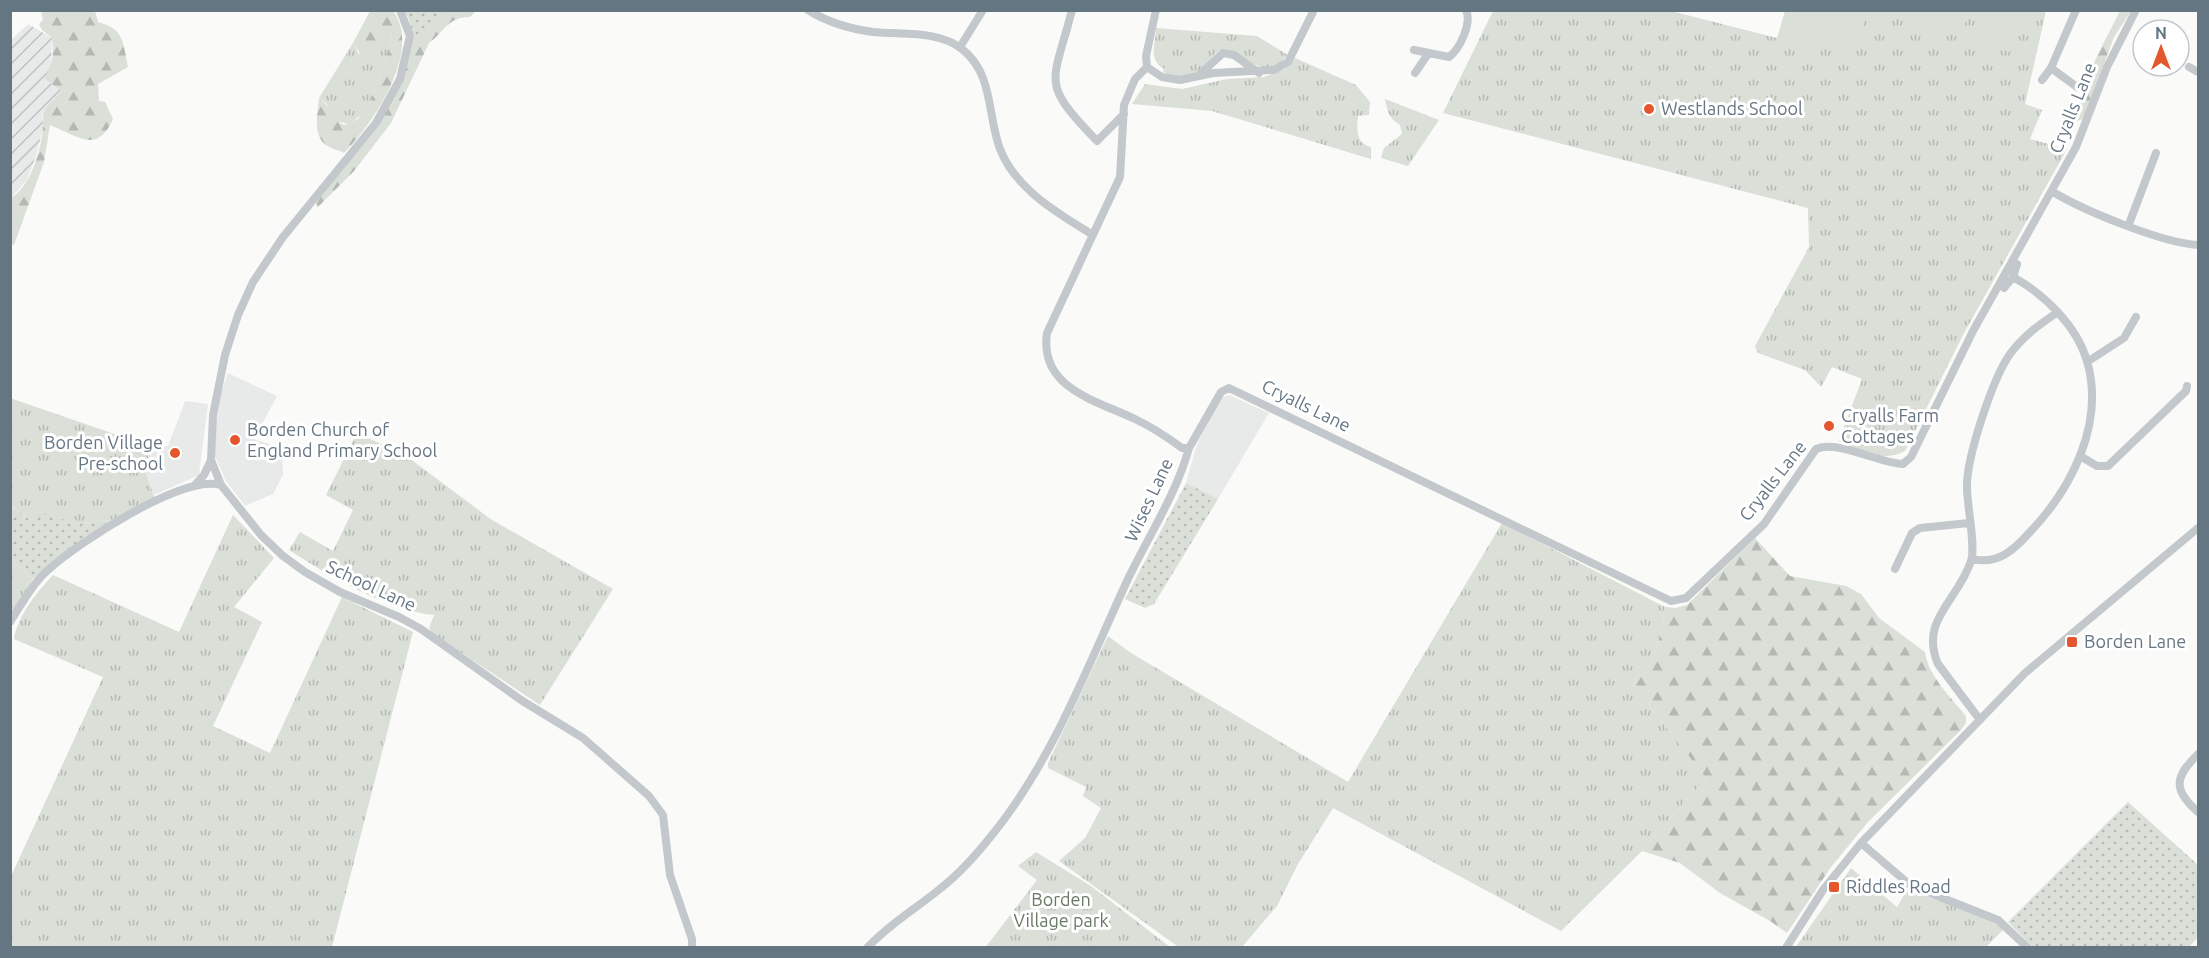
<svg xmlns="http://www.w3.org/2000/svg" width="2209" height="958" viewBox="0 0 2209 958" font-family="Ubuntu,sans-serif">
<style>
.built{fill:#e8e9e9}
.industrial{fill:url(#industrial-furrows)}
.grass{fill:url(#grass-tufts)}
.forest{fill:url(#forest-firs)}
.garden{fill:url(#garden-dots)}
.pitch{fill:#dadfd7}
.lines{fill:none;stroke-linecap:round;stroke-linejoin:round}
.minor{stroke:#c3c8cc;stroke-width:8}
.poi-dot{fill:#e4572e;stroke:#fff;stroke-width:2}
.labels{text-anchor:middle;stroke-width:6;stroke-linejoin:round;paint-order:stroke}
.street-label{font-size:18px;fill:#657683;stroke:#fff}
.poi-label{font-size:18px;fill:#657683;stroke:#fff;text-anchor:start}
.park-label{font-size:18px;fill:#687a64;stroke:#fff}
</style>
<defs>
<pattern id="industrial-furrows" width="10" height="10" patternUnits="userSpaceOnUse" patternTransform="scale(1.5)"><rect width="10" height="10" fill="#e8e9e9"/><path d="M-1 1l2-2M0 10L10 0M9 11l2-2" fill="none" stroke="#c0c1c2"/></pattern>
<pattern id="grass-tufts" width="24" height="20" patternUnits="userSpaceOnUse" patternTransform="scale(1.5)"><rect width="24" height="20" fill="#dadfd7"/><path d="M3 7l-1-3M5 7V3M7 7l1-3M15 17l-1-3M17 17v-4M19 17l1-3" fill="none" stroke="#b4b9b4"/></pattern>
<pattern id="forest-firs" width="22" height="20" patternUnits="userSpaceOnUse" patternTransform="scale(1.5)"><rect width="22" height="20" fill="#dadfd7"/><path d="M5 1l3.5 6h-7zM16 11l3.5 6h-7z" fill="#b4b9b4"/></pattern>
<pattern id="garden-dots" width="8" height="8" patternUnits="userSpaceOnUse" patternTransform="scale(1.5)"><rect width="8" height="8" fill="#dadfd7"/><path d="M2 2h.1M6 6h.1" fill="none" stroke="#b4b9b4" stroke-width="1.8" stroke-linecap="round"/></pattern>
</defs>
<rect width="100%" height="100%" fill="#fafaf8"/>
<!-- built -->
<path class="built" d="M 228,373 L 277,396 L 254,439 L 273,445 L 282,454 L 283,475 L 273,494 L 245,506 L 226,481 L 215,456 L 214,441 L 220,396 Z
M 1229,395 L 1269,413 L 1218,499 L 1186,483 L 1197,444 L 1220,398 Z
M 185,401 L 208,404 L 199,475 L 154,495 L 144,467 L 152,447 L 168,446 Z"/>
<!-- industrial -->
<path class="industrial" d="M 28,24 L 52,38 L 51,67 L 61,91 L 57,99 L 47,105 L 42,116 L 44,124 L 36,156 L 27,180 L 11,198 L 11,40 Z"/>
<!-- grass -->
<path class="grass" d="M 1493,11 L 1671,11 L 1777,38 L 1785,11 L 2046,11 L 2025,104 L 2042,110 L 2030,139 L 2067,149 L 1963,335 L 1905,451 C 1887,462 1855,453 1839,441 L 1862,379 L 1832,367 L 1821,387 L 1805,370 L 1758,353 L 1755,346 L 1809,247 L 1808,208 L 1443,113 Z
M 1156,28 L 1257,36 L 1288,55 L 1275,68 C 1248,69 1242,51 1218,51 C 1200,68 1192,86 1163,72 L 1164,69 C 1147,58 1156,45 1156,28 Z
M 382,29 L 389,31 L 392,38 L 370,103 L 364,113 L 349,124 L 335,121 L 326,103 L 319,98 L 353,43 L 359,54 L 379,37 Z
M 1295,58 L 1356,85 L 1370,102 L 1369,115 L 1358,116 C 1357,129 1355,143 1371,147 L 1371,159 L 1212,111 L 1132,104 L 1145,84 L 1182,89 L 1227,79 L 1264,77 L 1285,69 Z
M 1385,99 L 1439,120 L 1408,166 L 1381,158 L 1384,148 L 1402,134 L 1400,125 C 1389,119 1387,110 1385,99 Z
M 10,398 L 152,447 L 144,467 L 156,502 L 111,520 L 72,524 L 49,513 L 31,520 L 11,506 Z
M 357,433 L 405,455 L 492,520 L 613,589 L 540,705 L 433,634 L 429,628 L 434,615 C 388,611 328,575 289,550 L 300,532 L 333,551 L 353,510 L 326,495 Z
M 233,515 L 274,558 L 234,607 L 262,622 L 213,726 L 270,753 L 342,597 L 413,632 L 332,947 L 11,947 L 11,876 L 103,677 L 14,639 C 18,615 37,592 53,575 L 179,632 Z
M 1502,523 L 1665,607 C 1660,637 1657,664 1633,685 L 1706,778 L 1642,851 L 1561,931 L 1333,808 L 1298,864 L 1277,906 L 1241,948 L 1180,948 L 1059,861 L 1085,838 L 1101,808 L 1083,796 L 1086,787 L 1048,768 L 1048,763 L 1108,636 L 1131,653 L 1348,782 Z
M 11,560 L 33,579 L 11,619 Z
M 1036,852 L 1091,886 L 1170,947 L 985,948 L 1037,880 L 1018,866 Z
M 1851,868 L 1897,907 L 1907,890 L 1965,909 L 2005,928 L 1986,947 L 1795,948 Z"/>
<!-- forest -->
<path class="forest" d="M 41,11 L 95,11 L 98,22 C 125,29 123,43 128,67 L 98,84 L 99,101 L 105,102 L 113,119 C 97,155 78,136 50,125 L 44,162 L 14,245 L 11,244 L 11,198 C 31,187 42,147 43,126 C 44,120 42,117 44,112 C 47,102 56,100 61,91 L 44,78 C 53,65 54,53 52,38 L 42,30 L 39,24 L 43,20 Z
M 370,11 L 393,11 C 423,50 373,124 344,153 C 339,150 331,149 326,145 C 312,135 318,112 319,98 C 331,106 331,119 344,125 L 358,119 L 370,103 L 392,38 L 389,31 L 382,30 L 371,57 L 364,59 L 353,43 Z
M 433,11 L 476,11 L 470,17 C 448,17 445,31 429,43 L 391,123 L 354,171 L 317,208 L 316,201 L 379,126 L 413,37 Z
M 2120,11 L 2131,11 L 2114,37 L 2084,118 L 2076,122 C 2075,94 2107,37 2120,11 Z
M 1755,538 L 1790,576 L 1846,586 L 1861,594 L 1879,618 L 1925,652 C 1927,674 1952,699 1966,716 L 1966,723 L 1961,730 L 1868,822 L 1831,867 L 1787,933 L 1770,921 L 1720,893 L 1680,863 L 1642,851 L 1706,778 L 1633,685 C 1657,664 1660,637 1665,607 L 1675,608 L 1687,605 Z"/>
<!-- garden -->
<path class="garden" d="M 403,11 L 451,11 L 413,37 L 408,17 Z
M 1186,483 L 1218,499 L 1154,604 L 1145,608 L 1125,599 Z
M 10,506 L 31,520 L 49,512 L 72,524 L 111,520 L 33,579 L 11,560 Z
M 2128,802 L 2198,865 L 2198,937 L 2189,947 L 2033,947 L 2008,922 Z"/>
<!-- pitch -->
<path class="pitch" d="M 1929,10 L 1969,11 L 1961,37 L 1924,27 Z
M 1786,11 L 1867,11 L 1854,55 L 1779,34 Z
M 1982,11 L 2022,11 L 2010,52 L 1973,42 Z
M 1067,927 L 1093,947 L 1050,947 Z"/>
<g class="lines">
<!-- minor -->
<path class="minor" d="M 400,10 L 410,36 L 400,79 L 376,123 L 283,237 L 253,282 L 238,315 L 225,355 L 213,415 L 211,460 L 221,485 L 261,535 L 283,556 L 305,572 L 340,592 L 399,617 L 421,629 L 521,700 L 583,738 L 649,796 L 663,815 L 670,875 L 692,939 L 692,948
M 808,10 C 827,22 851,29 873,32 C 902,35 938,30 962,49 C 994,74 987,115 1000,149 C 1016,190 1058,213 1093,235
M 1072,10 C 1053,85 1039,81 1097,141 L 1124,114
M 2076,10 L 2051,68 L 2077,87
M 960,47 L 983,10
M 1414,50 L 1449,57 C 1460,49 1472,23 1466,10
M 1147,67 L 1162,77 L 1180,80 L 1213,73 L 1274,70 L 1288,62 L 1314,10
M 1147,67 L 1146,56 L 1156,10
M 2189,67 L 2198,72
M 1415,73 L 1428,54
M 1200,74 L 1223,53 L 1234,55 L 1259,73
M 2042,80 L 2051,68
M 2053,192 C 2085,211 2162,243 2198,245
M 2129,224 L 2156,153
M 2004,288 L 2013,277 L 2017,264
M 2087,362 L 2124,338 L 2136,317
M 1189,448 L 1221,392 L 1229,388 L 1671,601 L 1686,598 L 1764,524 L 1816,449 C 1839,440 1875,462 1903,464 L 1911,457 L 1973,331 L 2076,147 L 2107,67 L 2136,10
M 2080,456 L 2097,466 L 2108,466 L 2186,391 L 2187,386
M 195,485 L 204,475 L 211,460
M 1972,559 C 1998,565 2014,550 2030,532 C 2072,488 2105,423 2087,361 C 2077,326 2044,294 2013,277
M 1895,569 L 1912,533 L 1920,528 L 1969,523
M 10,622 C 21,605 33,583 48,570 C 78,543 182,474 221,485
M 1980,720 L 1938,664 C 1919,620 1958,601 1971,561 C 1976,547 1967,505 1967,488 C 1966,458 1993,378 2010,354 C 2023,336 2040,324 2058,312
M 2198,754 C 2175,777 2172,789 2198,812
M 1861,843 L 1910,885 L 1998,920 L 2028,948
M 867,948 C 889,924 917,908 941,888 C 960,873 977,854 992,835 C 1053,760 1087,667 1128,579 C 1149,535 1176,495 1189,448 L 1182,448 C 1167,437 1152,427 1135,419 C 1095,400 1039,388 1047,333 L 1120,177 L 1124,105 L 1135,79 L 1147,67
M 1786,948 L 1823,890 L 1861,843 L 2025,673 L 2198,528"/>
</g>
<!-- markers -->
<g class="poi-dot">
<circle cx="1649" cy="109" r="6"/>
<circle cx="1829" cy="426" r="6"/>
<circle cx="235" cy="440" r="6"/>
<circle cx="175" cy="453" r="6"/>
<rect x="2066" y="636" width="12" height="12" rx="3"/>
<rect x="1828" y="881" width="12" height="12" rx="3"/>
</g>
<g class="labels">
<!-- street labels -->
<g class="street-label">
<text transform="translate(2073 108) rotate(-68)" y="6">Cryalls Lane</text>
<text transform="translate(1306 406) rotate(26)" y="6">Cryalls Lane</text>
<text transform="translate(1773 481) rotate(-52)" y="6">Cryalls Lane</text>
<text transform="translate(1149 500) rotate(-65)" y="6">Wises Lane</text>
<text transform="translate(371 586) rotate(25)" y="6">School Lane</text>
</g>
<!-- poi labels -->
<g class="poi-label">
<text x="1661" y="115">Westlands School</text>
<text x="1841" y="422">Cryalls Farm<tspan x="1841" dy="21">Cottages</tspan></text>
<text x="247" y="436">Borden Church of<tspan x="247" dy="21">England Primary School</tspan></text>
<text x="163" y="449" text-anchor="end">Borden Village<tspan x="163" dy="21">Pre-school</tspan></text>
<text x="2084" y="648">Borden Lane</text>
<text x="1846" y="893">Riddles Road</text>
</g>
<!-- park labels -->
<g class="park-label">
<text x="1061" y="906">Borden<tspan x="1061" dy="21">Village park</tspan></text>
</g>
</g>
<!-- border -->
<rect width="2209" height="958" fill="none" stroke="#657683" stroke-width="24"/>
<!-- north arrow -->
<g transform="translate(2161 48)"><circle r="28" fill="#ffffff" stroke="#c1c8cd" stroke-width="1.5"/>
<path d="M0-4.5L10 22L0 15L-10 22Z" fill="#e4572e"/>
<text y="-9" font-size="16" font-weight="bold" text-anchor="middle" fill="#657683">N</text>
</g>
</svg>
